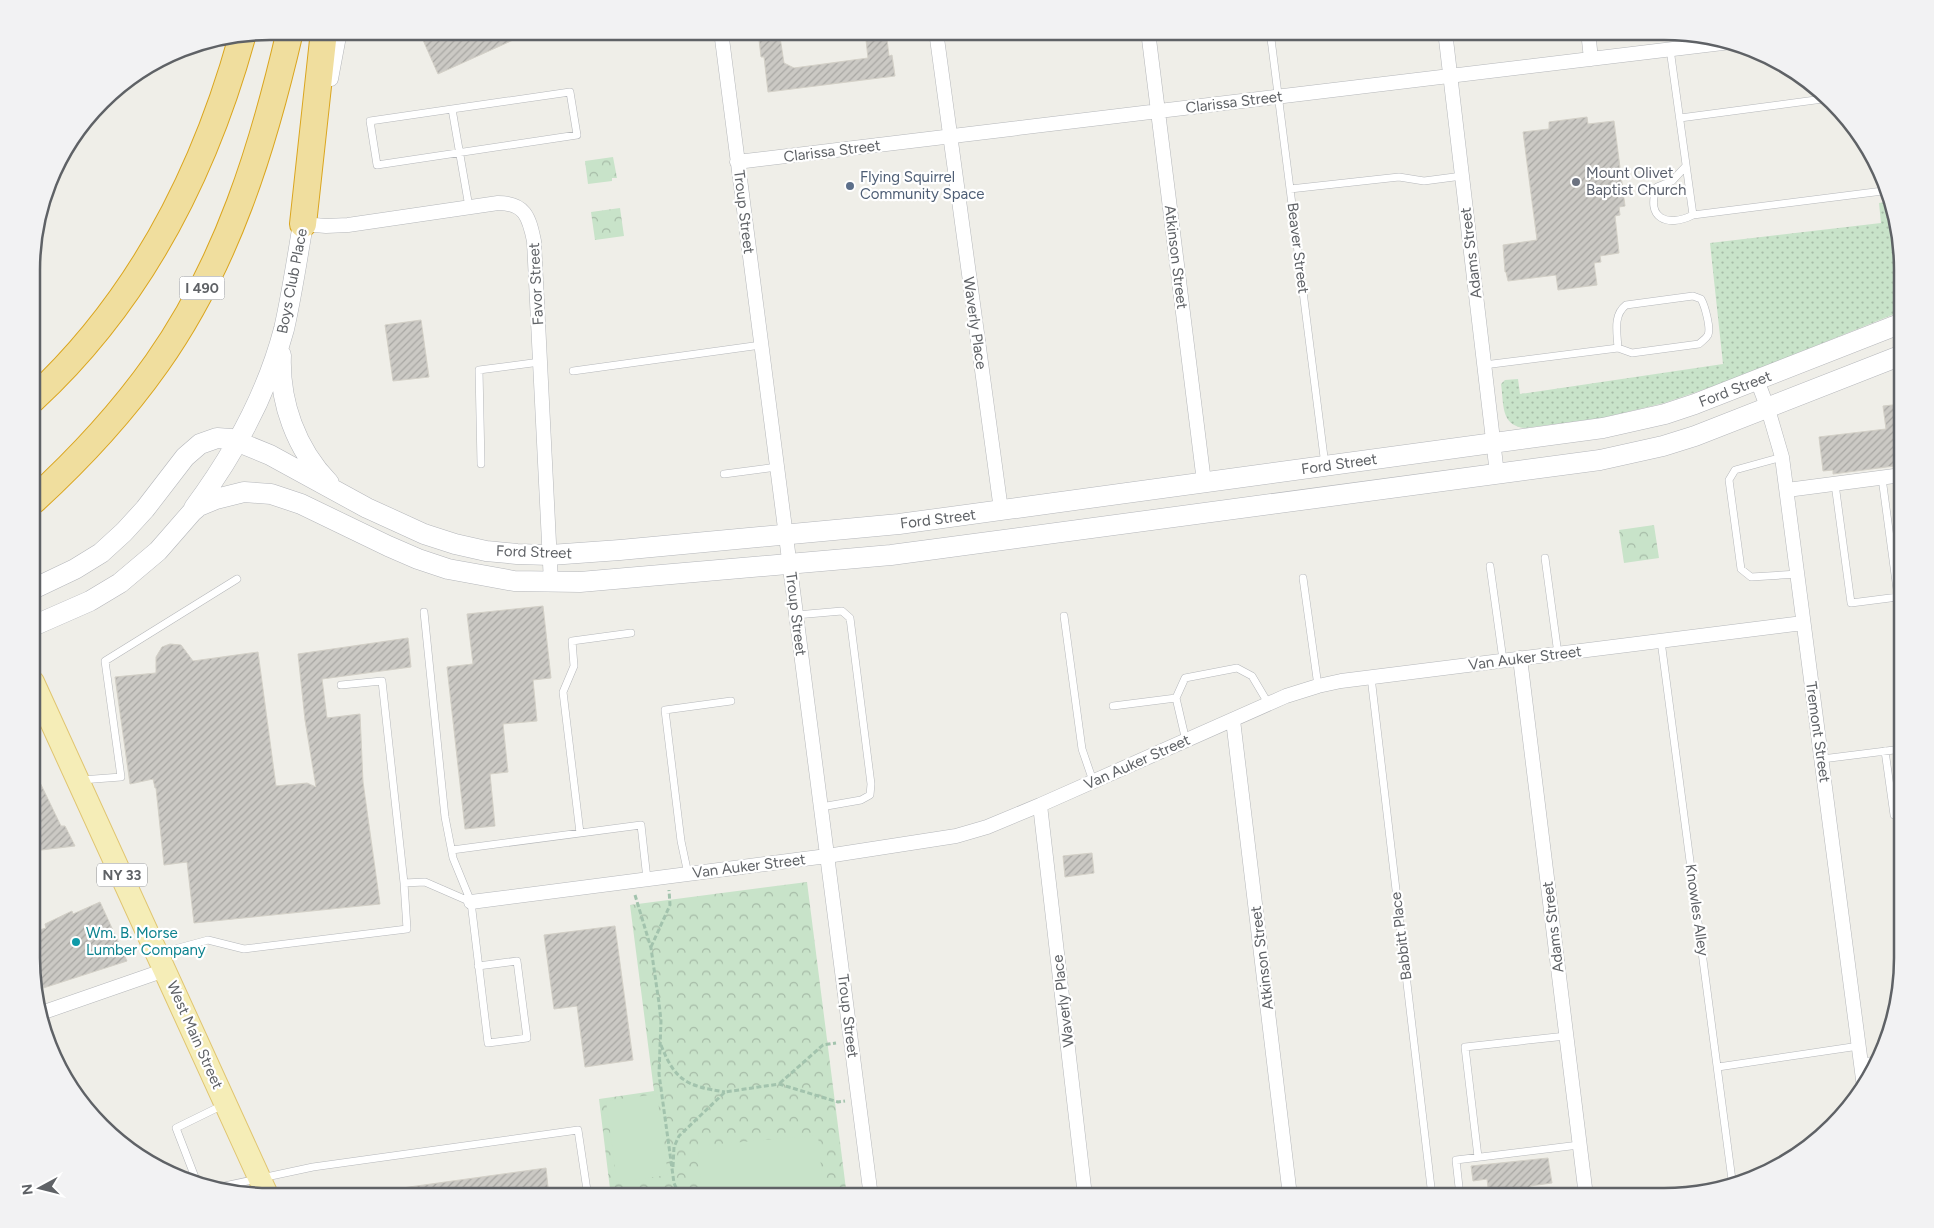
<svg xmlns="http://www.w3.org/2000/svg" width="1934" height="1228" viewBox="0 0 1934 1228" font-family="Figtree,sans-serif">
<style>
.grass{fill:url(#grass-dots)}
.forest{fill:url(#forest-crowns)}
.pitch{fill:#c8e3c9}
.building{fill:url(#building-hatch);stroke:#d3d0c7}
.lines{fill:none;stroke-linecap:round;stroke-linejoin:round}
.lane-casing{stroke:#b5b7ba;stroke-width:8}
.street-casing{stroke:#b5b7ba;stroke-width:15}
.secondary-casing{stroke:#b4b6ba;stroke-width:21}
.primary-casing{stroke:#e0c570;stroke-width:24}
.highway-casing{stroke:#daa51e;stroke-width:28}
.path{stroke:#a2c3ad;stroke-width:3;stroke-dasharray:5 2.5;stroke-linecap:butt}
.lane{stroke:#fff;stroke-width:7}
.street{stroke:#fff;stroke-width:14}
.secondary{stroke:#fff;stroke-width:20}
.primary{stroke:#f5edb7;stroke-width:22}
.highway{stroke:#f0de9e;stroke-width:26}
.worship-dot{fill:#6b7280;stroke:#fff;stroke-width:2}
.service-dot{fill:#5c6f8a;stroke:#fff;stroke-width:2}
.culture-dot{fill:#0f9aa8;stroke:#fff;stroke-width:2}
.labels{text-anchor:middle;stroke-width:4.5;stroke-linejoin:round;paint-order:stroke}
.shield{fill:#fff;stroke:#8f9194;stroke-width:1}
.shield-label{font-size:14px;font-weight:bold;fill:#5f6266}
.street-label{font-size:15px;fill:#5f6266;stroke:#fff}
.worship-label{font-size:15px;fill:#5b616d;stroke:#fff;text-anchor:start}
.service-label{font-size:15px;fill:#4e5e75;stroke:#fff;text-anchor:start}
.culture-label{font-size:15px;fill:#0d838f;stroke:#fff;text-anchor:start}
.rim{fill:none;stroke:#5f6266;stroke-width:2.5}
</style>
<defs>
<pattern id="grass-dots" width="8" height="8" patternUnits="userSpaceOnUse" patternTransform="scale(1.25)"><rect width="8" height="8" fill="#c8e3c9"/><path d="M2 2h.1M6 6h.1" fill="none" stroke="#a6bba7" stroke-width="1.8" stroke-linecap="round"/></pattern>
<pattern id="forest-crowns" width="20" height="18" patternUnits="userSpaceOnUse" patternTransform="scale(1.25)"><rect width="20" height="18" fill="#c8e3c9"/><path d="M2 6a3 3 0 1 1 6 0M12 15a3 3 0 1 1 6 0" fill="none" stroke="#a6bba7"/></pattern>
<pattern id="building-hatch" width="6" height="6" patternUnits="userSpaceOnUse" patternTransform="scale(1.25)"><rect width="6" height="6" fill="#cbc9c4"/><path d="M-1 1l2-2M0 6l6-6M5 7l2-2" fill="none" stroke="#a8a7a3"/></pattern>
</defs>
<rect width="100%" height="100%" fill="#efeee8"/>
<!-- grass -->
<path class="grass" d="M 1886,202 L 1902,254 L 1902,311 L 1726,382 L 1664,403 L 1602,418 L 1525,428 C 1500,426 1504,403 1501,384 L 1505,380 L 1518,379 L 1520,394 L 1723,364 L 1710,243 L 1881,223 L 1879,203 Z"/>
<!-- forest -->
<path class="forest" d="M 613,157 L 617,178 L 612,178 L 612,181 L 588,184 L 585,161 Z
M 620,208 L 624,236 L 595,240 L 591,212 Z
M 1654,525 L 1659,558 L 1624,563 L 1619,530 Z
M 807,882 L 847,1197 L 611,1197 L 599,1099 L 654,1091 L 630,905 Z"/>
<!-- pitch -->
<path class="pitch" d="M 657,1094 L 668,1175 L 617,1182 L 606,1101 Z
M 818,1135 L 824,1197 L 702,1197 L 698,1146 Z"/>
<!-- building -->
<path class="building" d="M 419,31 L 533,31 L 438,74 Z
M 758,31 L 779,31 L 784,63 L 794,68 L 868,58 L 865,31 L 886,31 L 889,56 L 892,55 L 895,76 L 768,92 L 764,57 L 761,57 Z
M 1587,117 L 1588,124 L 1614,121 L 1625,206 L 1619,207 L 1620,215 L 1615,216 L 1619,253 L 1600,256 L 1601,262 L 1594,263 L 1597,285 L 1558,290 L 1556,275 L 1508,281 L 1506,272 L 1505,272 L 1503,245 L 1537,240 L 1523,132 L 1549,129 L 1549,122 Z
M 421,320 L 429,377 L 393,381 L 385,325 Z
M 1902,404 L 1902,465 L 1833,474 L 1833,470 L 1823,471 L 1819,437 L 1886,429 L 1883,406 Z
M 543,606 L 551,678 L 533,680 L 537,721 L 503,724 L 508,772 L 490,774 L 495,826 L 465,829 L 447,667 L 473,664 L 467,614 Z
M 408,638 L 411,667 L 322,679 L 327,718 L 360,714 L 363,782 L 380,904 L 194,923 L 187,862 L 164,865 L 156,788 L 155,788 L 153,779 L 130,784 L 115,677 L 156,673 L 156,657 L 162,647 L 170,644 L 181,645 L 193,661 L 258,652 L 276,786 L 307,783 L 316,787 L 305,720 L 298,654 Z
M 33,768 L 61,826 L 65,826 L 75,846 L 33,851 Z
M 1092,853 L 1094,873 L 1065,877 L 1063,856 Z
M 100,902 L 127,961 L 34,991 L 33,932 L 46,928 L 45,924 L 72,911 L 73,914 Z
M 615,926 L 633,1060 L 585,1067 L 577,1006 L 554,1009 L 544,935 Z
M 1548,1158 L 1552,1183 L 1530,1186 L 1531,1196 L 1489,1196 L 1487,1179 L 1473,1181 L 1471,1166 Z
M 546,1168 L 549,1197 L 402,1197 L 402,1188 Z"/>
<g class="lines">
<!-- lane casing -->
<g class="lane-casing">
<path id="lane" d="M 1270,31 L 1325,465
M 1670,49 L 1693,215 L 1883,191
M 452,109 L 370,121 L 377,165 L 577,135 L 570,92 L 452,109 L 469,207
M 1680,118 L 1823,99
M 1686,166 L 1672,181 L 1657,187 C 1645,218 1667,228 1693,215
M 1290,189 L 1399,177 L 1424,181 L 1462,176
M 1484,365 L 1618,348 L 1632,353 L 1699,344 C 1702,341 1706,339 1708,335 C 1711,328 1705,306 1701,299 L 1693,296 L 1626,305 C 1613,315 1617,332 1618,348
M 573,371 L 761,345
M 1782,457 L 1735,470 L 1729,480 L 1741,569 L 1751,577 L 1798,574
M 481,464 L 479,370 L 540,362
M 724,474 L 777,467
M 1882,478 L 1898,597
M 1835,484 L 1851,603 L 1898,597 L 1902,630
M 1545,558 L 1558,654
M 1490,566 L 1503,660
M 1303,578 L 1318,686
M 424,612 L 445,817 L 453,858 L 471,902 L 488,1043 L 527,1038 L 517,961 L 478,966
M 796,615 L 842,611 L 850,618 L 871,784 L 870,795 L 861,800 L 821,807
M 1064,616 L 1082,749 L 1093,781
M 1661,641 L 1732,1180
M 1371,677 L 1432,1196
M 341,685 L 382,681 L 404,883 L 425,882 L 471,902
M 1113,706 L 1176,698
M 1186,741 L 1176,698 L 1185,678 L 1237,668 L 1252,676 L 1268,703
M 1885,751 L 1894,815 L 1902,814
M 1822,759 L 1902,749
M 81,780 L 121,777 L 105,661 L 237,579
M 580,833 L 563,692 L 574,666 L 572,641 L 631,633
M 452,850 L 641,825 L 647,879
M 688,874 L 681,841 L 665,710 L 731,701
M 160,953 L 208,940 L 244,949 L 407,929 L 404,883
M 1861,1062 L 1878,1060
M 1718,1067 L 1859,1046
M 1478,1157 L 1465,1047 L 1566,1036
M 198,1185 L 176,1128 L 223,1105
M 215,1188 L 313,1167 L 578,1130 L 588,1197
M 1460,1196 L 1456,1160 L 1579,1145"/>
</g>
<!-- street casing -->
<g class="street-casing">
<path id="street" d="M 721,31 L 871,1197
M 936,31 L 1001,510
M 1148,31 L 1204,482
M 1445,31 L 1497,474
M 1588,31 L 1591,59
M 331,79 L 340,31
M 737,162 L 1731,42
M 304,218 L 303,224 L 326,226 L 348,225 L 498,203 C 525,203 529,217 534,241 L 551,583
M 1757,380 L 1768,409 L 1782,457 L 1864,1087
M 1787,490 L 1902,475
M 1520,658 L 1586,1196
M 1233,720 L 1290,1196
M 1040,805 L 1085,1196
M 471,902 L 827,856 L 956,836 L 987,827 L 1040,805 L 1286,696 L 1318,686 L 1341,681 L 1803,623
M 41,1013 L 165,970"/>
</g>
<!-- secondary casing -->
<g class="secondary-casing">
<path id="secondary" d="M 281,355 C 279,402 296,449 329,483
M 194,508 C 234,454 267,394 284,329 C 292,294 297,259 303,224
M 33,589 L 75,569 L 101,553 L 124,532 L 145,509 L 185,457 L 200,444 L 217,438 L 231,439 L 270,455 L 367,508 L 424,534 L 455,544 L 486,551 L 517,554 L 550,555 L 620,550 L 899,524 L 1603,428 L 1665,414 L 1695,404 L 1902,323
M 33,626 L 90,601 L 120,583 L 158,551 L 192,512 L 199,506 L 216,499 L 244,492 L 271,494 L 301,504 L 388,546 L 418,559 L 448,569 L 514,581 L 580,582 L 891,555 L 1600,460 L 1663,446 L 1695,436 L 1902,355"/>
</g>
<!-- primary casing -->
<g class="primary-casing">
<path id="primary" d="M 33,682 L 268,1197"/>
</g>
<!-- highway casing -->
<g class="highway-casing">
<path id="highway" d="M 303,224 L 324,31
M 33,399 C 139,301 204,174 242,37
M 33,501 C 79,459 121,414 157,363 C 227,264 263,148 290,31"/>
</g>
<!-- path -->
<path class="path" d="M 635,895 L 651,948 L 659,1003 L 661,1021 L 659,1074 L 674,1183 L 680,1197
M 651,947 L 670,905 L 669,890
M 661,1045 C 675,1081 687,1086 725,1092
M 780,1083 L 823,1045 L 836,1043
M 673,1167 L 674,1147 L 679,1136 L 725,1092 L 779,1084 L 838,1102 L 845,1101"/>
<!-- lane -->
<use href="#lane" class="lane"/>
<!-- street -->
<use href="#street" class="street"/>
<!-- secondary -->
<use href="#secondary" class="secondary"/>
<!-- primary -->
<use href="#primary" class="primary"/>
<!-- highway -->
<use href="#highway" class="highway"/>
</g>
<!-- markers -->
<circle class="worship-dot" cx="1576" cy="182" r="5"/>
<circle class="service-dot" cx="850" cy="186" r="5"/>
<circle class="culture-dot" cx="76" cy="942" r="5"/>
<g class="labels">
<!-- shield labels -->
<g class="shield">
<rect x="179.5" y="276.5" width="45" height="23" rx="4"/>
<rect x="97" y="863.5" width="50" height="23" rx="4"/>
</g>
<g class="shield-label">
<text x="202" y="293">I 490</text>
<text x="122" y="880">NY 33</text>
</g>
<!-- street labels -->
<g class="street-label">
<text transform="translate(1234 102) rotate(-7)" y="5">Clarissa Street</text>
<text transform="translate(832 151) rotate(-7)" y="5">Clarissa Street</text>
<text transform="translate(744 212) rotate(83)" y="5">Troup Street</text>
<text transform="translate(1298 248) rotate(83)" y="5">Beaver Street</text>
<text transform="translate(1471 253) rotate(-97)" y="5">Adams Street</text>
<text transform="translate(1176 257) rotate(83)" y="5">Atkinson Street</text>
<text transform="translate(292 281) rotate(-79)" y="5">Boys Club Place</text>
<text transform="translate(536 284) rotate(-93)" y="5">Favor Street</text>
<text transform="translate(975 323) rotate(82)" y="5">Waverly Place</text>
<text transform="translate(1735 389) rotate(-21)" y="5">Ford Street</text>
<text transform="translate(1339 464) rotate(-8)" y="5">Ford Street</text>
<text transform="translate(938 519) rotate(-7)" y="5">Ford Street</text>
<text transform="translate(534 552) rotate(2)" y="5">Ford Street</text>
<text transform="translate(796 614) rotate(83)" y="5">Troup Street</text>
<text transform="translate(1525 658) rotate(-7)" y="5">Van Auker Street</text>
<text transform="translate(1818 732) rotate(82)" y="5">Tremont Street</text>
<text transform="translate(1137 762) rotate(-24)" y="5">Van Auker Street</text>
<text transform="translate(749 866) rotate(-7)" y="5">Van Auker Street</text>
<text transform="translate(1697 910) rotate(82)" y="5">Knowles Alley</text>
<text transform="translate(1553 927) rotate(-97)" y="5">Adams Street</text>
<text transform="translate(1401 936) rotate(-97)" y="5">Babbitt Place</text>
<text transform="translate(1262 958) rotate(-97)" y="5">Atkinson Street</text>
<text transform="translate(1063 1001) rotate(-97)" y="5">Waverly Place</text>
<text transform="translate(848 1016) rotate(83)" y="5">Troup Street</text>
<text transform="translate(195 1035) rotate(66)" y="5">West Main Street</text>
</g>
<!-- worship labels -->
<g class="worship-label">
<text x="1586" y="178">Mount Olivet<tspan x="1586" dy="17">Baptist Church</tspan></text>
</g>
<!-- service labels -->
<g class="service-label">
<text x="860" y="182">Flying Squirrel<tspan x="860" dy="17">Community Space</tspan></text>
</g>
<!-- culture labels -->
<g class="culture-label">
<text x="86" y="938">Wm. B. Morse<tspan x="86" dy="17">Lumber Company</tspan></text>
</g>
</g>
<!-- crop -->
<path d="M0 0H1934V1228H0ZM270 40H1664A230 230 0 0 1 1894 270V958A230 230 0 0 1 1664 1188H270A230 230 0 0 1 40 958V270A230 230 0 0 1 270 40Z" fill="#f2f2f3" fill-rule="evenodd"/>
<path class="rim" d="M270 40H1664A230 230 0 0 1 1894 270V958A230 230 0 0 1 1664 1188H270A230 230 0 0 1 40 958V270A230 230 0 0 1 270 40Z"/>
<!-- north arrow -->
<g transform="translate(40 1188) rotate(263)" stroke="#ffffff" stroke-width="4" paint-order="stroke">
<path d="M0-4L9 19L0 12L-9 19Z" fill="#5f6266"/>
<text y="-8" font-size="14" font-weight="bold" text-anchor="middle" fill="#5f6266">N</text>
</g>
</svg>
